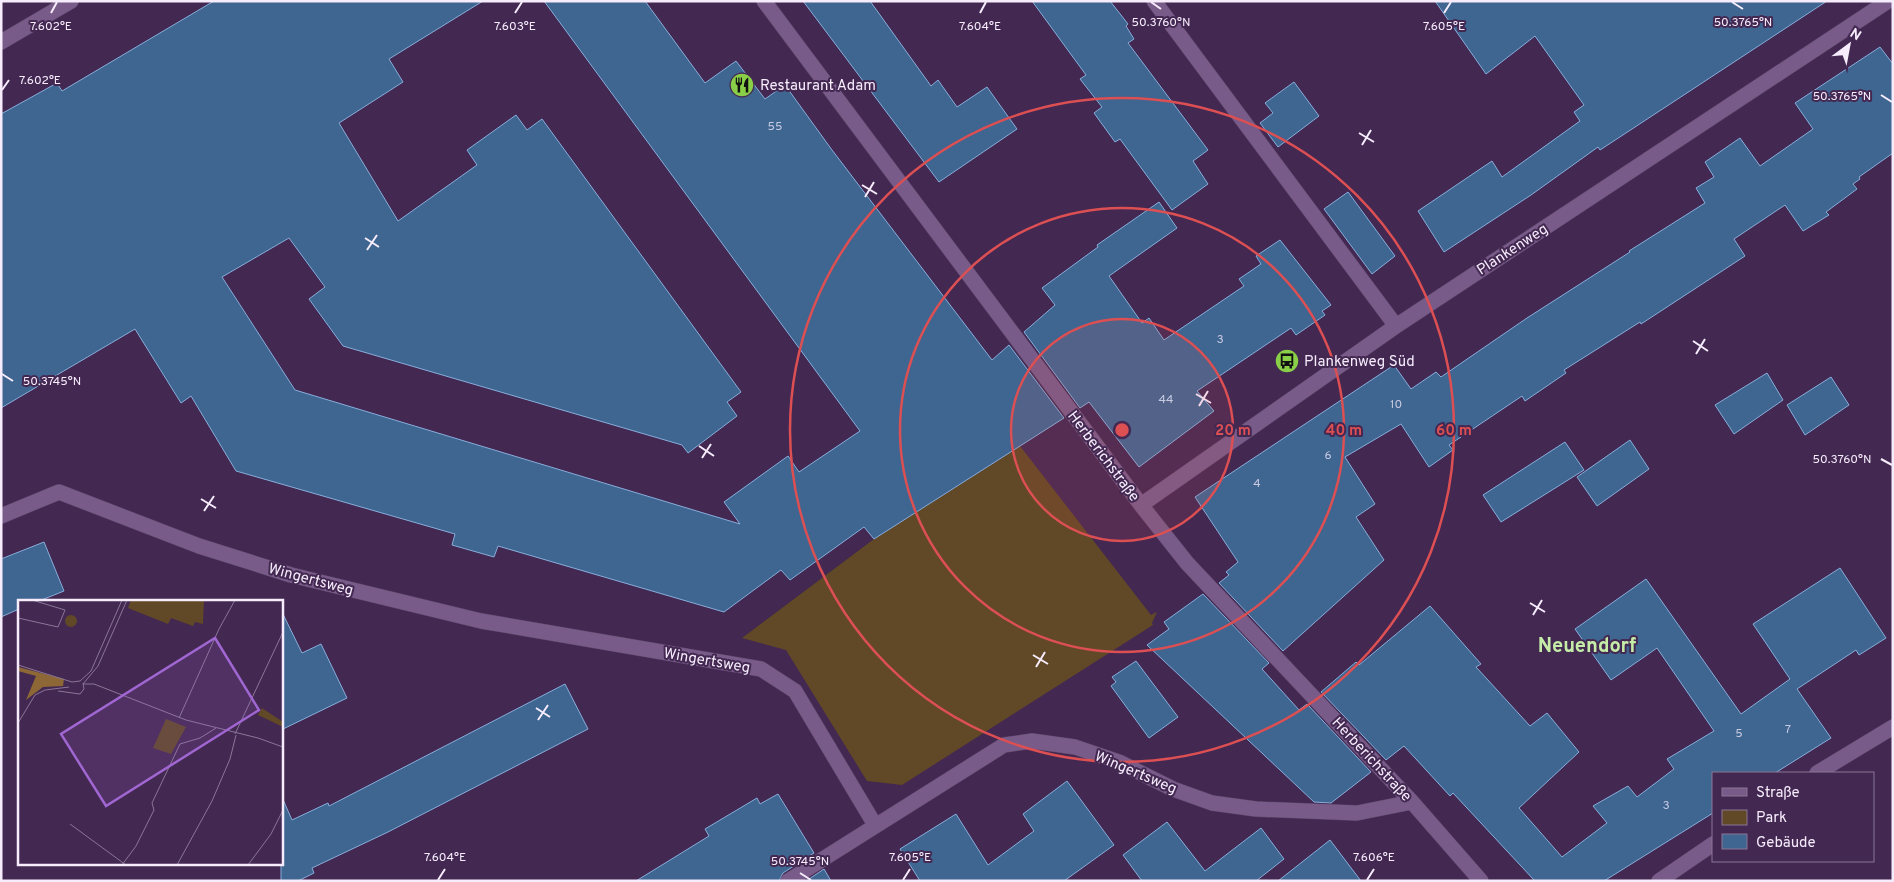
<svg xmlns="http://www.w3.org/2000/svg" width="1894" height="882" viewBox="0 0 1894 882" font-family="Overpass,sans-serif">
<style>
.green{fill:#614826}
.building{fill:#3f6591;stroke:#88aedb}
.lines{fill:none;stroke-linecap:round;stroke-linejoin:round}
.minor-casing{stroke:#5a4466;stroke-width:16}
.minor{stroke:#785b89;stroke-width:15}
.ticks{fill:none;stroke:#f6ecfc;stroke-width:2}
.ring{fill:none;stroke:#dc4f52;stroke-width:2.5}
.labels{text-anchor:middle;stroke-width:4;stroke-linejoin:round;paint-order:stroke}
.number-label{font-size:12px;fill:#c8cae1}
.poi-label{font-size:15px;fill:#f6ecfc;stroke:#432852;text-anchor:start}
.street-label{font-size:15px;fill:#f6ecfc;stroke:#432852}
.district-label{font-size:20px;font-weight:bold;fill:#c5eda8;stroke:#432852}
.inset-road{fill:none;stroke:#8b7696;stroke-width:1}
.view{fill:#a066d1;fill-opacity:0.15;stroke:#a066d1;stroke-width:2.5}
.inset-edge{fill:none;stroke:#f6ecfc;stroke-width:2.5}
.ticks-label{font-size:12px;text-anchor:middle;fill:#f6ecfc;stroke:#432852;stroke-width:4;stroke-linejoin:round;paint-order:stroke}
.centre{fill:#dc4f52;stroke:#432852;stroke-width:2.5}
.ring-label{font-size:15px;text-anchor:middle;font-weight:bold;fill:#dc4f52;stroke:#432852;stroke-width:4;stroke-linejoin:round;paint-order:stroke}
</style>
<rect width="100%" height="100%" fill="#432852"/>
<!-- green -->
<path class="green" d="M 1020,446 L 1151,615 L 1157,612 L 1152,623 L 1153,625 L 902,785 L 867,781 L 786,650 L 742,638 L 874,539 Z"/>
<!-- building -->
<path class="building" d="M 214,1 L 483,1 L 389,59 L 403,82 L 339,123 L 398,221 L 477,165 L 467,150 L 516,115 L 527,130 L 542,119 L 741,392 L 727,402 L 737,416 L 688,453 L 682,445 L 343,346 L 309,299 L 325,287 L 289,238 L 222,277 L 295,390 L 740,524 L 724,502 L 788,456 L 799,472 L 860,431 L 544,1 L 645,1 L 705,83 L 736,61 L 765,99 L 785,85 L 832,150 L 992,360 L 1009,345 L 1064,418 L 874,539 L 864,527 L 790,580 L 781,570 L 724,612 L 498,546 L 494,557 L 452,545 L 455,534 L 236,471 L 191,396 L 181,403 L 135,329 L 1,408 L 1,114 L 57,83 L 62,91 Z
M 803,1 L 870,1 L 931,86 L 938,80 L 957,107 L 987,87 L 1017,129 L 939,182 Z
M 1032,1 L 1110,1 L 1128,24 L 1126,26 L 1134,39 L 1128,43 L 1208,150 L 1193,161 L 1208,184 L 1172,210 L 1120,139 L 1115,142 L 1094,113 L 1102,107 L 1080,79 L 1086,75 Z
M 1435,1 L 1827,1 L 1600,150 L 1598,147 L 1531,195 L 1444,252 L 1418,211 L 1492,161 L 1502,177 L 1580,121 L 1574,112 L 1584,105 L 1535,36 L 1486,74 Z
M 1880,47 L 1893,64 L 1893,153 L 1859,177 L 1860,179 L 1853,184 L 1857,189 L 1826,212 L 1829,215 L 1803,231 L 1785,205 L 1734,239 L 1745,256 L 1641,324 L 1640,322 L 1564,370 L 1566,373 L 1525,401 L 1522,396 L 1449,445 L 1453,450 L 1429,467 L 1401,424 L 1345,457 L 1375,504 L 1356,517 L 1384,560 L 1283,651 L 1219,583 L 1229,575 L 1226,572 L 1238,562 L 1195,497 L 1394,365 L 1411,389 L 1436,372 L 1441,377 L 1527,318 L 1630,252 L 1629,251 L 1705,203 L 1696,188 L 1714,177 L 1705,162 L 1740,138 L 1760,166 L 1813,129 L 1795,103 Z
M 1294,82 L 1319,116 L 1278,147 L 1260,123 L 1273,113 L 1265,103 Z
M 1348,192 L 1395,256 L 1372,274 L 1324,209 Z
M 1159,202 L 1177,228 L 1109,276 L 1142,323 L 1149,318 L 1164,340 L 1244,286 L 1239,279 L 1261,264 L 1256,256 L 1280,240 L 1331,305 L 1322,311 L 1325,315 L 1296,335 L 1291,328 L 1197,391 L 1214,411 L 1139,467 L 1089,402 L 1080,408 L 1024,332 L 1055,305 L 1042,288 L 1098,247 L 1097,245 Z
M 1767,373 L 1783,400 L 1734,434 L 1715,405 Z
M 1831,377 L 1849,405 L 1805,435 L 1787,405 Z
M 1630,440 L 1649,469 L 1597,506 L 1577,477 Z
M 1565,442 L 1584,470 L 1501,522 L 1483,495 Z
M 44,542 L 64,591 L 39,601 L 19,601 L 19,609 L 1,617 L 1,559 Z
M 1840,568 L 1886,638 L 1859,655 L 1856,650 L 1797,689 L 1831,738 L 1775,773 L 1713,773 L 1713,813 L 1604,881 L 1532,881 L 1534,880 L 1453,793 L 1450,796 L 1404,746 L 1386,760 L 1321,692 L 1356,662 L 1359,665 L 1430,606 L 1481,664 L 1476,667 L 1530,726 L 1547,713 L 1579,752 L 1519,808 L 1562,857 L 1607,823 L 1593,806 L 1628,786 L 1637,797 L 1674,769 L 1667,759 L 1714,731 L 1657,648 L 1611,680 L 1575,629 L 1646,579 L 1741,714 L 1790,679 L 1753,624 Z
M 1203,594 L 1269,663 L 1262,669 L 1299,710 L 1307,704 L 1371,772 L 1331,803 L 1314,802 L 1147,645 L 1169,629 L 1164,622 Z
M 281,610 L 302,653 L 321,644 L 347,698 L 281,730 Z
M 1136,661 L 1178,717 L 1149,738 L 1111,686 L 1116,682 L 1112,677 Z
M 565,684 L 588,729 L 388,832 L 312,868 L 314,873 L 298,881 L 281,881 L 281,795 L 292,820 L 328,803 L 329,806 Z
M 1067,781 L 1114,845 L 1064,881 L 920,881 L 900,849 L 956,814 L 988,865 L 1034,831 L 1023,814 Z
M 778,794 L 814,853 L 783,873 L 779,881 L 636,881 L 709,836 L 705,829 L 757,798 L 760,804 Z
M 1167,822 L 1205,871 L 1261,828 L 1284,859 L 1256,881 L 1142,881 L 1123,855 Z
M 1330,840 L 1361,881 L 1278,881 Z
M 824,869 L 831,881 L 806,881 Z"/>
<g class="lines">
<!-- minor casing -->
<g class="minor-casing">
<path id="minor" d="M 764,1 L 1141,505 L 1187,563 L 1412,802 L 1481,881
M 1154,1 L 1396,326
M 1,42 L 71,1
M 1141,505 L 1396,326 L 1888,1
M 1,516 L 59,492 L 199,546 L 291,575 L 481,621 L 761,669 L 795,691 L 875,825
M 1817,773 L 1893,727
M 788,881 L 1004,745 L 1032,741 L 1075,747 L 1119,762 L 1173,789 L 1212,803 L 1256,809 L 1357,813 L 1412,802
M 1659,881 L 1713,844"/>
</g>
<!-- minor -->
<use href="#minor" class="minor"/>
</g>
<!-- ticks -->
<path class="ticks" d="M 1151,2 L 1161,9M 1732,2 L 1743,9M 51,13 L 57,2M 515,13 L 522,2M 980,13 L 986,2M 1444,13 L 1451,2M 2,90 L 9,80M 1881,95 L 1892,102M 1359,133 L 1374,142M 1362,145 L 1371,130M 862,185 L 877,194M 865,197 L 874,182M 365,238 L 379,247M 367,250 L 377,235M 1693,341 L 1708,351M 1696,354 L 1705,339M 2,374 L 13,381M 1196,394 L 1211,403M 1199,406 L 1208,391M 699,446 L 714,456M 702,458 L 711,444M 1881,459 L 1892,465M 201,499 L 216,508M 204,511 L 214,496M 1530,603 L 1545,612M 1533,615 L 1542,600M 1033,655 L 1048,664M 1036,667 L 1045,652M 536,708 L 550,717M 538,720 L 548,705M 800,873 L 811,880M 438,880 L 445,869M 903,880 L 910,869M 1367,880 L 1374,869"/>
<!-- distance rings -->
<circle cx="1122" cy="430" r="111" fill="#dc4f52" fill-opacity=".12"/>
<g class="ring">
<circle cx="1122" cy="430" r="111"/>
<circle cx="1122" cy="430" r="222"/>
<circle cx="1122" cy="430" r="332"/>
</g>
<!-- icons -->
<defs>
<g id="restaurant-disc" transform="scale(1.25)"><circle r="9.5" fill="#89cf48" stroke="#432852"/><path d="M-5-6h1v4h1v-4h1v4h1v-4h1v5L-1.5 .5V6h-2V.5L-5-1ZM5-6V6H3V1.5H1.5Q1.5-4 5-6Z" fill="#111"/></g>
<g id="bus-disc" transform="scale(1.25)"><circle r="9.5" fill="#89cf48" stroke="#432852"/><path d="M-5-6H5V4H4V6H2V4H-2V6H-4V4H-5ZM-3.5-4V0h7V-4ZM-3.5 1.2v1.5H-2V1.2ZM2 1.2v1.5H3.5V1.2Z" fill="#111"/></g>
</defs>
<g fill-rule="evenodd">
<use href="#restaurant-disc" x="742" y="85"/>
<use href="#bus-disc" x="1287" y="361"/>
</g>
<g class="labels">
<!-- number labels -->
<g class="number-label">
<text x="775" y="130">55</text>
<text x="1220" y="343">3</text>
<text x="1166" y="403">44</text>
<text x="1396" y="408">10</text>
<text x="1328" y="459">6</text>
<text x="1257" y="487">4</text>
<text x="1788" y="733">7</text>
<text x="1739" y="737">5</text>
<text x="1666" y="809">3</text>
</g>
<!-- poi labels -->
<g class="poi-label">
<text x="760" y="90">Restaurant Adam</text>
<text x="1304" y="366">Plankenweg Süd</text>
</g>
<!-- street labels -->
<g class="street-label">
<text transform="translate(1512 249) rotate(-33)" y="5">Plankenweg</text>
<text transform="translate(1104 456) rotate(53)" y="5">Herberichstraße</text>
<text transform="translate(311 579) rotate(15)" y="5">Wingertsweg</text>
<text transform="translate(707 660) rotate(10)" y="5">Wingertsweg</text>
<text transform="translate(1372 759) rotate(47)" y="5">Herberichstraße</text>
<text transform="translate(1136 772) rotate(23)" y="5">Wingertsweg</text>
</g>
<!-- district labels -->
<g class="district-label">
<text x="1587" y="652">Neuendorf</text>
</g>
</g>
<!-- overview -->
<g transform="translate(18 600)">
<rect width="265" height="265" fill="#432852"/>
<path d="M 113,0 L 186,0 L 185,24 L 177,22 L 175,26 L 153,18 L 150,24 L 110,8 ZM47 21a6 6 0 1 1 12 0a6 6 0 1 1-12 0ZM 244,108 L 265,122 L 265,127 L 240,115 ZM 148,119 L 168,127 L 153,154 L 135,148 Z" fill="#614826"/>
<path d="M 0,67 L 46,79 L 45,86 L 25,87 L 8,100 L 18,76 L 0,71 Z" fill="#8d6735"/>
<path class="inset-road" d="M 0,18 L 40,27 L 47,10 L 14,0M 0,65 L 54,82M 54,82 L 62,81 L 73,71 L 104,0M 65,84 L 80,66 L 109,0M 66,84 L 76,84 L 168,120 L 240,138 L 265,147M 40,91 L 62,94 L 66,89 L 65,83M 161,118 L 201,29 L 217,0M 0,123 L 17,95 L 27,90 L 51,87M 217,134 L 265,32M 52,224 L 108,265M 104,265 L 118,246 L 136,210 L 134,203 L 162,144 L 182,138 L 198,128M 159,265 L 194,201 L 212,159 L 218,135M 230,265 L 253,234 L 265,210"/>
<path class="view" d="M 197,38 L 241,110 L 88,206 L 43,134 Z"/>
<rect width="265" height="265" class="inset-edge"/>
</g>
<g class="ticks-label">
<text x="1743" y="26">50.3765°N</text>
<text x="1161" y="26">50.3760°N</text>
<text x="51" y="30">7.602°E</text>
<text x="515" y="30">7.603°E</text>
<text x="980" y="30">7.604°E</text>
<text x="1444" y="30">7.605°E</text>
<text x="40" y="84">7.602°E</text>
<text x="1842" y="100">50.3765°N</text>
<text x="52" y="385">50.3745°N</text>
<text x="1842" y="463">50.3760°N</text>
<text x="445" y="861">7.604°E</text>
<text x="910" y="861">7.605°E</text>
<text x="1374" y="861">7.606°E</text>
<text x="800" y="865">50.3745°N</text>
</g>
<circle cx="1122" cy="430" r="8" class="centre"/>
<g class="ring-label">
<text x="1233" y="435">20 m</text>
<text x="1344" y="435">40 m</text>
<text x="1454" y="435">60 m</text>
</g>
<!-- border -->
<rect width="1894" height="882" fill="none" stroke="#f6ecfc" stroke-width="5"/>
<!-- legend -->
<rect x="1712" y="772" width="162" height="90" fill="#432852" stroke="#8b7696"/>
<rect x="1722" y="788" width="25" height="8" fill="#785b89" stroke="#8b7696"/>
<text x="1756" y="797" font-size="15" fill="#f6ecfc">Straße</text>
<rect x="1722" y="810" width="25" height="15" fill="#614826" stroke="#8b7696"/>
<text x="1756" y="822" font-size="15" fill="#f6ecfc">Park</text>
<rect x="1722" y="834" width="25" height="15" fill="#3f6591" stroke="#8b7696"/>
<text x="1756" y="847" font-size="15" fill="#f6ecfc">Gebäude</text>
<!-- north arrow -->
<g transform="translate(1849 45) rotate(32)" stroke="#432852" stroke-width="4" paint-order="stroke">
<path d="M0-4L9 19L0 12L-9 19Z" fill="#f6ecfc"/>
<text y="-8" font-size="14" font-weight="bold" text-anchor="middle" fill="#f6ecfc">N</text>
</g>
</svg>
